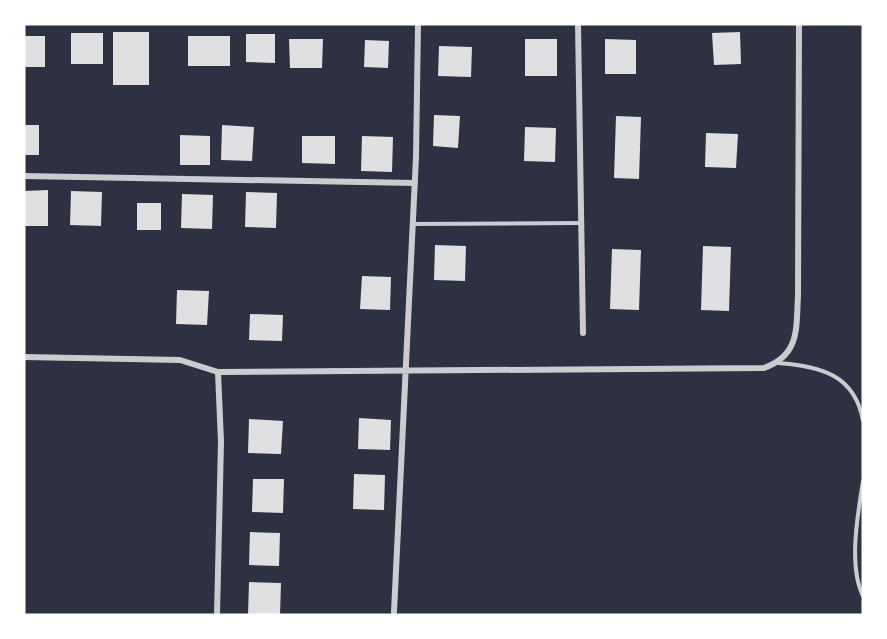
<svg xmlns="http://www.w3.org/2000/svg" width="887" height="639" viewBox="0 0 887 639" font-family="'Times New Roman',serif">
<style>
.building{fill:#e0e0e3}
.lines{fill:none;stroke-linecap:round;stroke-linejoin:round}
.service{stroke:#caccd0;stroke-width:4}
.minor{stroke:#caccd0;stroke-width:6}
</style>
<rect width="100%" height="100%" fill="#2d3142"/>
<!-- building -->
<path class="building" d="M 113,32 L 149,32 L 149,85 L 113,85 Z
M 740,32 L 741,64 L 714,65 L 712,33 Z
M 71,33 L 103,33 L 103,64 L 71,64 Z
M 246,34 L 275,34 L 275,63 L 246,62 Z
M 24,36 L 45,36 L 45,67 L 24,67 Z
M 188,36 L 230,36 L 230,66 L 188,66 Z
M 289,39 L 323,39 L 322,68 L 290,68 Z
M 525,39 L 557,39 L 557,76 L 525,76 Z
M 605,39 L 636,40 L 636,74 L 605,74 Z
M 365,40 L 389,41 L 388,68 L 364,67 Z
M 439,46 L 472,47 L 471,77 L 438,76 Z
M 434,115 L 460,116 L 458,148 L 433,146 Z
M 616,116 L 641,117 L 639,179 L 614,178 Z
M 24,125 L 39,125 L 39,155 L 24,155 Z
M 222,125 L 254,127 L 252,161 L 221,160 Z
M 525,127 L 556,128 L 555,162 L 524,161 Z
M 706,133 L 738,134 L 736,168 L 705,167 Z
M 180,135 L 210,136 L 210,165 L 180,165 Z
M 302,136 L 335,136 L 335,164 L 302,163 Z
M 362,136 L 393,137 L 392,172 L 361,171 Z
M 48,190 L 48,226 L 24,226 L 24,191 Z
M 71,191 L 102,192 L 101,226 L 70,225 Z
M 246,192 L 277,193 L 276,228 L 245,227 Z
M 182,194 L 213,195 L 212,229 L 181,228 Z
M 137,203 L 161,203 L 161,230 L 137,230 Z
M 435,245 L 466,246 L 465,281 L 434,280 Z
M 703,246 L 731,247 L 729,311 L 701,310 Z
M 612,249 L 641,250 L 639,310 L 610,309 Z
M 362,276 L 391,277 L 390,310 L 360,309 Z
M 177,290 L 209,291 L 207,325 L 176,324 Z
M 250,314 L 283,315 L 282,341 L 249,340 Z
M 359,418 L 391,420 L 390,450 L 358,449 Z
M 249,419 L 283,421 L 281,454 L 248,453 Z
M 354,474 L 385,475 L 384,510 L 353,509 Z
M 253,479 L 284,479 L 283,513 L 252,512 Z
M 250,532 L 280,533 L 279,566 L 249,565 Z
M 249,582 L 281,583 L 280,615 L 248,615 Z"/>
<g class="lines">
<!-- service -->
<path class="service" d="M 413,224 L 581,223
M 778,363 C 819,366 855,374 863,421
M 863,481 C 858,513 848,566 863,596"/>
<!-- minor -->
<path class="minor" d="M 578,24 L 583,333
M 24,176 L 415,183
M 24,357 L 180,360 L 218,372 L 764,368 C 800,355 796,329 798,296 L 799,24
M 394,612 L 416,157 L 418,24
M 217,615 L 221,442 L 218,372"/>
</g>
<!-- border -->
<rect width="887" height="639" fill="none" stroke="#ffffff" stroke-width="51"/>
</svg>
